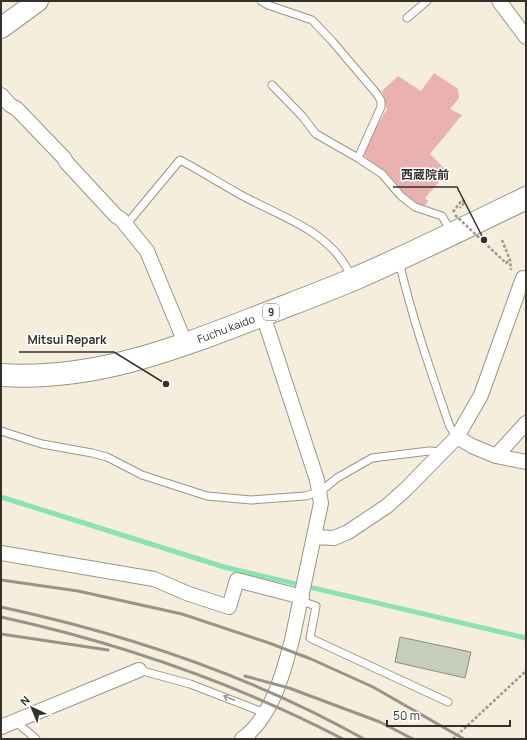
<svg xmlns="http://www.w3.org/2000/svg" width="527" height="740" viewBox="0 0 527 740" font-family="Manrope,'Noto Sans JP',sans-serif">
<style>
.green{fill:#e9b2b1}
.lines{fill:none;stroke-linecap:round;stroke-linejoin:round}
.stream{stroke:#8be2b3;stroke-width:5}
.building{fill:#c6cdbc;stroke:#898f7f}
.lane-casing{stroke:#9b9585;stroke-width:9}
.street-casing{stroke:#9b9585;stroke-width:16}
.secondary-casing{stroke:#9b9585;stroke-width:22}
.primary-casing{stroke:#9b9585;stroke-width:24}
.path{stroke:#9d988c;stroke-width:2.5;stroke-dasharray:3 2;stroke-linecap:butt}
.lane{stroke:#fff;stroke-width:7}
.street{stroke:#fff;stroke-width:14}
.secondary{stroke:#fff;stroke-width:20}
.primary{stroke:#fff;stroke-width:22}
.rail{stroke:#989487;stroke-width:3}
.path-bridge{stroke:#9d988c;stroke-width:2.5;stroke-dasharray:3 2;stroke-linecap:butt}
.oneway{stroke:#999894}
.labels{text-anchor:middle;stroke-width:3;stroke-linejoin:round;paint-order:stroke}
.shield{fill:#fff;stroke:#706f6a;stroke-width:1}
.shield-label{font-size:10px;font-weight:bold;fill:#33312a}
.street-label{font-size:11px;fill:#33312a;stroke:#fff}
.leader{fill:none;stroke:#33312a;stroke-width:1.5}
.callout-dot{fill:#33312a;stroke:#fff;stroke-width:1.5}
.callout-label{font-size:12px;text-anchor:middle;font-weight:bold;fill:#33312a;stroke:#fff;stroke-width:3;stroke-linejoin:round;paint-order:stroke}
</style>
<rect width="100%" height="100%" fill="#f5eedd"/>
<!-- green -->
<path class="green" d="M 434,73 L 458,89 L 459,98 L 450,109 L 462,115 L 430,154 L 448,172 L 425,198 L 428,201 L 425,206 C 408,203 399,185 387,173 C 381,167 371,163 364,156 L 366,145 L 387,109 L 382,91 L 398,76 L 421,91 Z"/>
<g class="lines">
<!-- stream -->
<path class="stream" d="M 1,497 L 224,567 L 526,638"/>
</g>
<!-- building -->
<path class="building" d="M 400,637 L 471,652 L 465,678 L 395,662 Z"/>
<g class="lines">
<!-- lane casing -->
<g class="lane-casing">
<path id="lane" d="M 261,1 L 268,5 L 312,20 L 332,41 L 377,94 L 381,101 L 381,107 L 358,158
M 407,18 L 427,1
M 272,85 L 302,116 L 316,134 L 358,158 L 382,174 L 401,196 L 415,207 L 442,216 L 452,233
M 126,225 L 180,160 C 201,171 221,184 241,195 C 275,214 321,228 343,262 C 347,267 349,273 352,278
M 399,261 C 412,318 431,372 450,427 L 457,437
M 1,431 L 42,444 L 92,453 L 107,457 L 142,475 L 207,496 L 251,500 L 305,496 L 320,492 L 337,478 L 372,458 L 429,451 L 442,452
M 301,601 L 316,606 L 310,638 L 448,702
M 139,670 L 190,684 L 265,713
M 15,721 L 36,739"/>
</g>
<!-- street casing -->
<g class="street-casing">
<path id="street" d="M 499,1 L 526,37
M 1,95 L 10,105 L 17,109 L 64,158 L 67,163 L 116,216 L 121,219 L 147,251 L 186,345
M 457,437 L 472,446 L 496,456 L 526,462
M 496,456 L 526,423
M 315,537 L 334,538 L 348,532 L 387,506 L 406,489 L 457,437 L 481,395 L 523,278
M 1,553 L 154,579 L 189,594 L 229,607 L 237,580 L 302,597
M 1,727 L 139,670
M 242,739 C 272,717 283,674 292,640 L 321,503 L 317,480 L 263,315"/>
</g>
<!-- secondary casing -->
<g class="secondary-casing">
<path id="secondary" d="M 1,28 L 38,1"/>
</g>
<!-- primary casing -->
<g class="primary-casing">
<path id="primary" d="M 1,375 C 92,381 172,350 255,318 C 288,305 321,293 354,279 C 412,254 469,226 526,198"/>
</g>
<!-- path -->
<path class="path" d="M 453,212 L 462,200 L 465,202 L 460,208
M 502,240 L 510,260 L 511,270
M 453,739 L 526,671"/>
<!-- lane -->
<use href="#lane" class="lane"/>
<!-- street -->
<use href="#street" class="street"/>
<!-- secondary -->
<use href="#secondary" class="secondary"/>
<!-- primary -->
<use href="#primary" class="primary"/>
<!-- rail -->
<path class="rail" d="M 1,580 L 78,591 L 182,614 L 269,643 L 311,659 L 373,687 L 464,739
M 1,607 C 126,634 252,676 364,739
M 1,617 C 120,643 235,683 343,739
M 1,634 L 108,650
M 245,676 L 289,688 L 380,722 L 413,739"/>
<!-- path-bridge -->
<path class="path-bridge" d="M 455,215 L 506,263 L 510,260"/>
</g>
<!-- one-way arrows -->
<defs><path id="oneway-shaft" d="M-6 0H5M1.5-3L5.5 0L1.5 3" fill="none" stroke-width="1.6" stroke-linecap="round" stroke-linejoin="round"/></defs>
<use class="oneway" href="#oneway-shaft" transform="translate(229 698) rotate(-158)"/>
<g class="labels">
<!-- shield labels -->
<rect class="shield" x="263" y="304" width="16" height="16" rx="3"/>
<g class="shield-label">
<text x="271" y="316">9</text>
</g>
<!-- street labels -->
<g class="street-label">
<text transform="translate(226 329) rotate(-21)" y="4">Fuchu kaido</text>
</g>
</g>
<!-- callouts -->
<path class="leader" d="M484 240L457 187H393M166 384L114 352H19"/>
<g class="callout-dot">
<circle cx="484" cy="240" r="4"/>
<circle cx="166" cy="384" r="4"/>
</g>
<g class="callout-label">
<text x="425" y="179">西蔵院前</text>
<text x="67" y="344">Mitsui Repark</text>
</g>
<!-- border -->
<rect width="527" height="740" fill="none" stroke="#33312a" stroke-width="4"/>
<!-- north arrow -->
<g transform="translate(32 708) rotate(316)" stroke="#ffffff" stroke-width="3" paint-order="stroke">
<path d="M0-3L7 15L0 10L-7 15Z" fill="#33312a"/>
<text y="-6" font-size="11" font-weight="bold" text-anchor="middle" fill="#33312a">N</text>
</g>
<!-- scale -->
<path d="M387 720v6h123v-6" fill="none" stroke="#33312a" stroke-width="2"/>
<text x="393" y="720" font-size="12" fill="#33312a" stroke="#ffffff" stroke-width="3" paint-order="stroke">50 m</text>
</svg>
